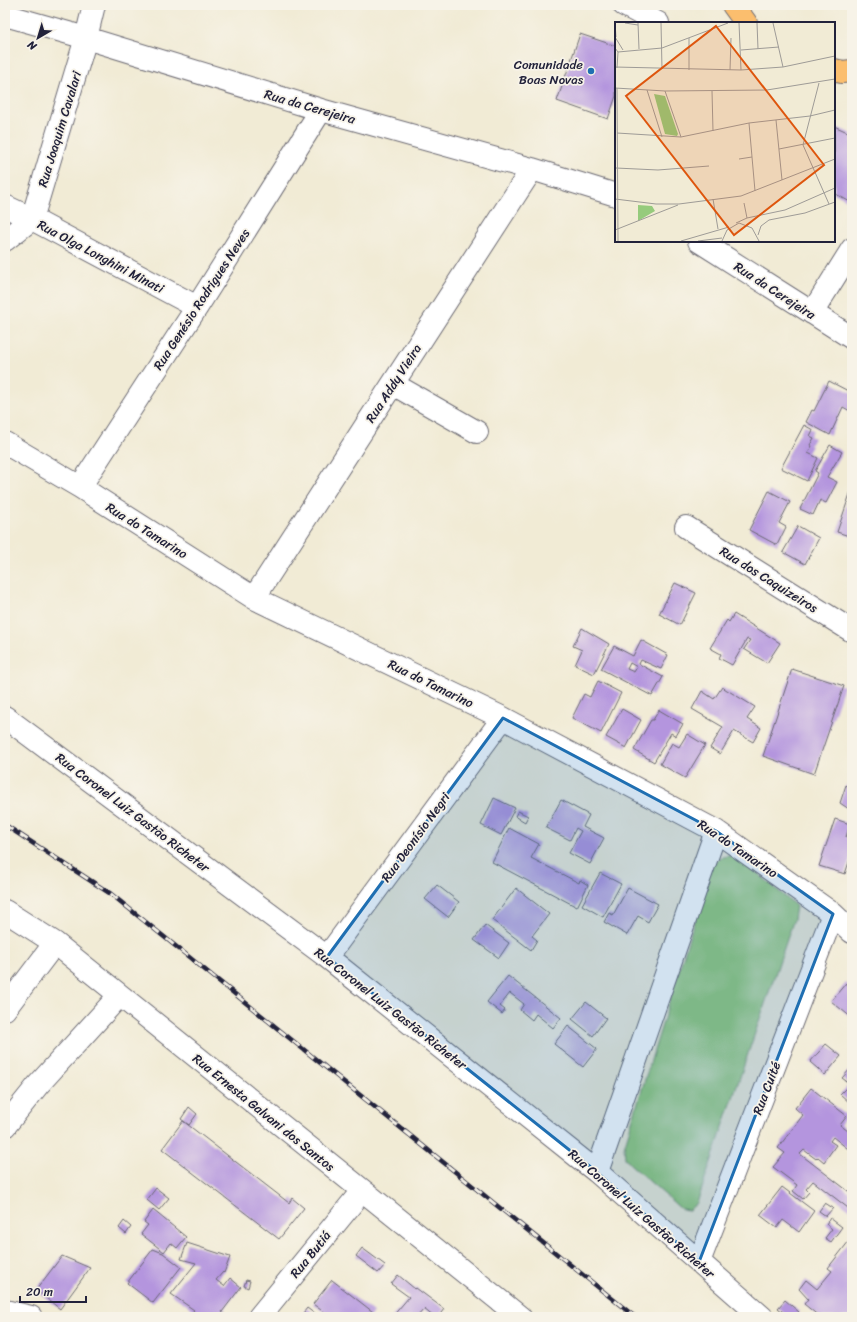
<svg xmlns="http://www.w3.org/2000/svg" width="857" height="1322" viewBox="0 0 857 1322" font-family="Sriracha,sans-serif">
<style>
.green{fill:#96cb7c;stroke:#5c765c}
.building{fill:#b495de;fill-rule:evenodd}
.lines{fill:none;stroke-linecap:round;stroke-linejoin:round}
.minor-casing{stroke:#6a6871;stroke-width:24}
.major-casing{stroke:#6a6871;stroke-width:24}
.minor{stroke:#fff;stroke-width:22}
.major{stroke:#fbbe6e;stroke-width:22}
.rail-casing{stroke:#22223b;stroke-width:4.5}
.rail{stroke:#f7f3e8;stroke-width:3;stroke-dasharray:9;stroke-linecap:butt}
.marked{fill:#1f6fb2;fill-opacity:0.2;stroke:#1f6fb2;stroke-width:3;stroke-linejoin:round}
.poi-dot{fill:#1f6fb2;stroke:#f7f3e8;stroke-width:1.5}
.labels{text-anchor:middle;stroke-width:3.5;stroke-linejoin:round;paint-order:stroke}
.poi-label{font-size:13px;fill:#22223b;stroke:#f7f3e8;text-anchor:end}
.street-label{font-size:13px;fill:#22223b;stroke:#f7f3e8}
.inset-road{fill:none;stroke:#9e9b97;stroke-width:1}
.view{fill:#de560e;fill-opacity:0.15;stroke:#de560e;stroke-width:2}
.inset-edge{fill:none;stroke:#22223b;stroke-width:2}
</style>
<rect width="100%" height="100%" fill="#f7f3e8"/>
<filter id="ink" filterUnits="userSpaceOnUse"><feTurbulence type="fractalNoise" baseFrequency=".025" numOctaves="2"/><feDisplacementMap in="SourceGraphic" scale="8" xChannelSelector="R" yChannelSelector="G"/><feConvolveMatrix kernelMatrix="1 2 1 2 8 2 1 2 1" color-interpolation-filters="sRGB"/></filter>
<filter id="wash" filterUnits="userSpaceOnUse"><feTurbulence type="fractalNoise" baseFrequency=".012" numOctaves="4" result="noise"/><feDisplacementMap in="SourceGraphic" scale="16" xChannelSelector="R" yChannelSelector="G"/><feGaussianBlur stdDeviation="0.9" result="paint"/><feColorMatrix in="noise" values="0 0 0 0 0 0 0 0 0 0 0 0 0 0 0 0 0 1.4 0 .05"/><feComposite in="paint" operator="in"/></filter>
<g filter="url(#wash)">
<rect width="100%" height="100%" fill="#f1ebd5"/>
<!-- green -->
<path class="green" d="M 727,856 L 738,856 L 796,906 L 794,919 L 697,1203 L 689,1210 L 681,1209 L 630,1164 L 625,1158 L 624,1147 L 712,864 L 719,858 Z"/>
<g id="blocks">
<!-- building -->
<path class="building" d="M 580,34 L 616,46 L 616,96 L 608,119 L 557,101 Z
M 834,126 L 852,134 L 852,203 L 834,193 Z
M 829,381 L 852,393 L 852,407 L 850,411 L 843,407 L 830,435 L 806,422 L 812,410 L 814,411 Z
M 804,425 L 813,430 L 810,436 L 814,438 L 810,445 L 812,446 L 808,453 L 818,458 L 807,481 L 781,468 Z
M 830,445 L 842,452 L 827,477 L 837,482 L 826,503 L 820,500 L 813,515 L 800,509 L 818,473 L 815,471 Z
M 852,488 L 852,537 L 837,532 Z
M 769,491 L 790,502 L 779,523 L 786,527 L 777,545 L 749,530 Z
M 798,526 L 819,538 L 805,564 L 783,552 Z
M 675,583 L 696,593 L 680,625 L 659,614 Z
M 734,614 L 780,643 L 767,663 L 744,649 L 750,640 L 747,639 L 732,665 L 719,658 L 721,654 L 710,648 L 727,620 L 729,622 Z
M 582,628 L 609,644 L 594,674 L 575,665 L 582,650 L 573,646 Z
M 641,640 L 668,655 L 661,669 L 641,660 L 639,664 L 663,677 L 652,696 L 601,669 L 614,646 L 633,656 ZM 630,663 L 637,667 L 634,672 L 627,669 Z
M 792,669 L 844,686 L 814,774 L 763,756 Z
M 598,681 L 621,693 L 601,733 L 572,718 L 584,694 L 590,697 Z
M 722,687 L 755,707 L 747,719 L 761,728 L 753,742 L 734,731 L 720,754 L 710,748 L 723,727 L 692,709 L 702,691 L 714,699 Z
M 622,709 L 641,720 L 626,748 L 606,737 Z
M 659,710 L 683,724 L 676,736 L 671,733 L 654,762 L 634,750 L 651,720 L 653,720 Z
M 687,734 L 705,745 L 685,778 L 660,764 L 672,743 L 679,747 Z
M 846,785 L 852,789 L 852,811 L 840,803 Z
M 494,798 L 515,808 L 501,835 L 481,825 Z
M 561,800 L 589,815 L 583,827 L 604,838 L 590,864 L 569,853 L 581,831 L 576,828 L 570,840 L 546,828 Z
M 518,811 L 528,816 L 525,822 L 515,816 Z
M 835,819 L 850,824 L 846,837 L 852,839 L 852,853 L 845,874 L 819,866 Z
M 509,828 L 539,844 L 531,858 L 579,883 L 580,880 L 588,885 L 577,907 L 492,862 Z
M 600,873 L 621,884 L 603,917 L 582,905 Z
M 437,885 L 459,902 L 448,917 L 425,899 Z
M 516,888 L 549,914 L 532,936 L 537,940 L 531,950 L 492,920 Z
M 628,888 L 658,904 L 648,922 L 638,916 L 627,935 L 604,922 L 609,913 L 613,915 Z
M 485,925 L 509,943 L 499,958 L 474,940 Z
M 508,976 L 561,1018 L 553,1028 L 536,1014 L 532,1020 L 520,1010 L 524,1004 L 510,993 L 500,1006 L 505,1010 L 502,1014 L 487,1002 Z
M 846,983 L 852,988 L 852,1018 L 831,1001 Z
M 586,1002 L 606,1018 L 593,1036 L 572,1019 Z
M 568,1026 L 597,1049 L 583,1067 L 554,1044 Z
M 826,1044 L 841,1056 L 825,1075 L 810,1062 Z
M 852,1067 L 852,1100 L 850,1103 L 840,1094 L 850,1084 L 842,1078 Z
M 811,1088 L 847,1116 L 840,1125 L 852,1134 L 852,1152 L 833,1137 L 830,1141 L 836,1145 L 824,1162 L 818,1157 L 816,1159 L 804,1150 L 800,1154 L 852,1194 L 852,1211 L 813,1181 L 806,1189 L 809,1192 L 803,1199 L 793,1191 L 797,1185 L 773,1167 L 785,1153 L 778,1148 L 803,1115 L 795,1108 Z
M 189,1107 L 197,1114 L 189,1125 L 181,1119 Z
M 183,1121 L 289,1203 L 292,1198 L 304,1208 L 279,1239 L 162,1149 Z
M 782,1187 L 814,1211 L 799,1232 L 783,1220 L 777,1228 L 760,1215 Z
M 156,1188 L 169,1198 L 159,1210 L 147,1200 Z
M 825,1203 L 833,1208 L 826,1216 L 819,1211 Z
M 153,1210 L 186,1237 L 177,1248 L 171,1243 L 164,1252 L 141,1234 L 148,1225 L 144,1222 Z
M 830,1218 L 842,1227 L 831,1242 L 825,1238 L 832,1229 L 826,1224 Z
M 124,1221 L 131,1227 L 126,1234 L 119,1228 Z
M 849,1241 L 852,1244 L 852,1279 L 848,1283 L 852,1286 L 852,1317 L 820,1317 L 804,1304 L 808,1299 L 799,1289 L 806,1280 L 817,1289 L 832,1271 L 828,1268 Z
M 187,1243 L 230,1257 L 224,1273 L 223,1272 L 216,1280 L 224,1286 L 230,1278 L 241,1287 L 222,1312 L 228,1317 L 188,1317 L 194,1310 L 171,1294 L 196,1263 L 181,1259 Z
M 362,1248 L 385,1265 L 378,1273 L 356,1256 Z
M 153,1249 L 163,1253 L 181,1267 L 153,1303 L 127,1283 Z
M 62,1256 L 90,1268 L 60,1309 L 36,1290 Z
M 398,1275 L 415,1289 L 416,1288 L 444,1309 L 438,1317 L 434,1317 L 424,1309 L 417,1317 L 392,1317 L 409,1297 L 391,1284 Z
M 246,1280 L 250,1281 L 248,1288 L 244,1286 Z
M 332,1280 L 373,1312 L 370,1317 L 330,1317 L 313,1304 Z
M 785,1300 L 799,1312 L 794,1317 L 789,1317 L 778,1308 Z
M 307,1308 L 319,1317 L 300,1317 Z"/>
</g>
</g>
<g filter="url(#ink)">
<use href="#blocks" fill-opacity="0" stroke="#6a6871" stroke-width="1"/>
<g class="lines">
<!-- minor casing -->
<g class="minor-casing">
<path id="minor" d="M 624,5 L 658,23
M 5,15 L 86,38 L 321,110 L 532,169 L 616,195
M 5,206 L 32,219 L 197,307
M 5,240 L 32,219 L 86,38 L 94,5
M 699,241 L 852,338
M 812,313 L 852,249
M 393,384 L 477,432
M 5,443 L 80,487 L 254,598 L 503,718 L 716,831 L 833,914 L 852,932
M 80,487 L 197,307 L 321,110
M 686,527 L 852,631
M 254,598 L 532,169
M 5,717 L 327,957 L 597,1172 L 762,1317
M 5,911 L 55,943 L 520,1317
M 327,957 L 503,718
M 5,1009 L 55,943
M 5,1126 L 38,1085 L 119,996
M 597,1172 L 716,831
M 699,1262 L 833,914
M 5,1311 L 31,1317
M 259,1317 L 362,1191"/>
</g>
<!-- major casing -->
<g class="major-casing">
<path id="major" d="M 733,5 L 746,23
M 834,70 L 842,72 L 852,71"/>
</g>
<!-- minor -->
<use href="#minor" class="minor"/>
<!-- major -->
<use href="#major" class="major"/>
<!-- rail casing -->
<g class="rail-casing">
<path id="rail" d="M 5,825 L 111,894 L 635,1317"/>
</g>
<!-- rail -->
<use href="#rail" class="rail"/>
</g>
</g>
<!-- marked area -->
<path class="marked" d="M 503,718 L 716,831 L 833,914 L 699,1262 L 597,1172 L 327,957 Z"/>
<!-- markers -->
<circle class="poi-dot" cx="591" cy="71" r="4"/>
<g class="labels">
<!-- poi labels -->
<g class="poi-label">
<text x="583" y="69">Comunidade<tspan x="583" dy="15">Boas Novas</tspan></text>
</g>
<!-- street labels -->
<g class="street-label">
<text transform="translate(310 106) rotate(16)" y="5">Rua da Cerejeira</text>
<text transform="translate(59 129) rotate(-73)" y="5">Rua Joaquim Cavalari</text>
<text transform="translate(101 256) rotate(28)" y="5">Rua Olga Longhini Minati</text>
<text transform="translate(775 290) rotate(33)" y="5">Rua da Cerejeira</text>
<text transform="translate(201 299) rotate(-57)" y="5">Rua Genésio Rodrigues Neves</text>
<text transform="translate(393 383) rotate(-57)" y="5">Rua Addy Vieira</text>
<text transform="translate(147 530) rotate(32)" y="5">Rua do Tamarino</text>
<text transform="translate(769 579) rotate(32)" y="5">Rua dos Caquizeiros</text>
<text transform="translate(431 683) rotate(26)" y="5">Rua do Tamarino</text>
<text transform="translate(133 812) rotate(37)" y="5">Rua Coronel Luiz Gastão Richeter</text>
<text transform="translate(415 837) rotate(-54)" y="5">Rua Deonísio Negri</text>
<text transform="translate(738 848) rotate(34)" y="5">Rua do Tamarino</text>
<text transform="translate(391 1008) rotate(38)" y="5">Rua Coronel Luiz Gastão Richeter</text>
<text transform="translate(766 1088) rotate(-69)" y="5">Rua Cuité</text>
<text transform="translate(264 1112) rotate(39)" y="5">Rua Ernesta Galvani dos Santos</text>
<text transform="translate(642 1213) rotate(41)" y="5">Rua Coronel Luiz Gastão Richeter</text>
<text transform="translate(310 1254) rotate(-51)" y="5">Rua Butiá</text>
</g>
</g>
<!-- overview -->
<g transform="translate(615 22)">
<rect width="220" height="220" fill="#f1ebd5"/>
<path d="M 39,72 L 50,74 L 63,112 L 62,114 L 50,112 ZM 23,183 L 37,184 L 40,189 L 23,199 Z" fill="#96cb7c"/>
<path class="inset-road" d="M 0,1 L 1,15M 10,1 L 23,3M 23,1 L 24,27M 46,1 L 47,47M 124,1 L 126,48M 142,1 L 143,27M 158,1 L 168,45M 0,15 L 8,28M 0,26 L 3,30 L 47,26 L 113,1M 126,28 L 164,25M 0,45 L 126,48 L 168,45 L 220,34M 2,46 L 3,30M 74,48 L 74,16M 115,48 L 116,16M 204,61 L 188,123 L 214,182M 0,66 L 50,69 L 152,68 L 220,57M 2,66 L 3,219M 32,68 L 47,115M 50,69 L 66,115M 97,69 L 98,109M 161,98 L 167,158M 134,101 L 140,169M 2,111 L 66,115 L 134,101 L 195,94 L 220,88M 164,127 L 220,116M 124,137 L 137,135M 1,146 L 43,148 L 94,144M 0,177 L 41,182 L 64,182 L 126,174 L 220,137M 98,177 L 103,207M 129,181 L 132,196M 121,201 L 132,196 L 170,188 L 220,166M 0,208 L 63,183M 143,213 L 146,204 L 154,198 L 190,191 L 220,180M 66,219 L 114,205M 83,219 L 107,216M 107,219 L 112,208 L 124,201 L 137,206 L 144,219"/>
<path class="view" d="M 101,4 L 209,143 L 119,213 L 11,74 Z"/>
<rect width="220" height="220" class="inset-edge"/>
</g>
<!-- margin -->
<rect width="857" height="1322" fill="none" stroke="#f7f3e8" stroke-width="20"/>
<!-- north arrow -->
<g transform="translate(38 38) rotate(218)" stroke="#f7f3e8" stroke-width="3" paint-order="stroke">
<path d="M0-3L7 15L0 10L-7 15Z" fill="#22223b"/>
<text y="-6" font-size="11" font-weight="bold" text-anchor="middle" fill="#22223b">N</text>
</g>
<!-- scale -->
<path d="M20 1296v6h66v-6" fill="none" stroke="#22223b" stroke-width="2"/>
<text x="26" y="1296" font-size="12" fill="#22223b" stroke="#f7f3e8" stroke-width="3" paint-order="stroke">20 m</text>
</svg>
